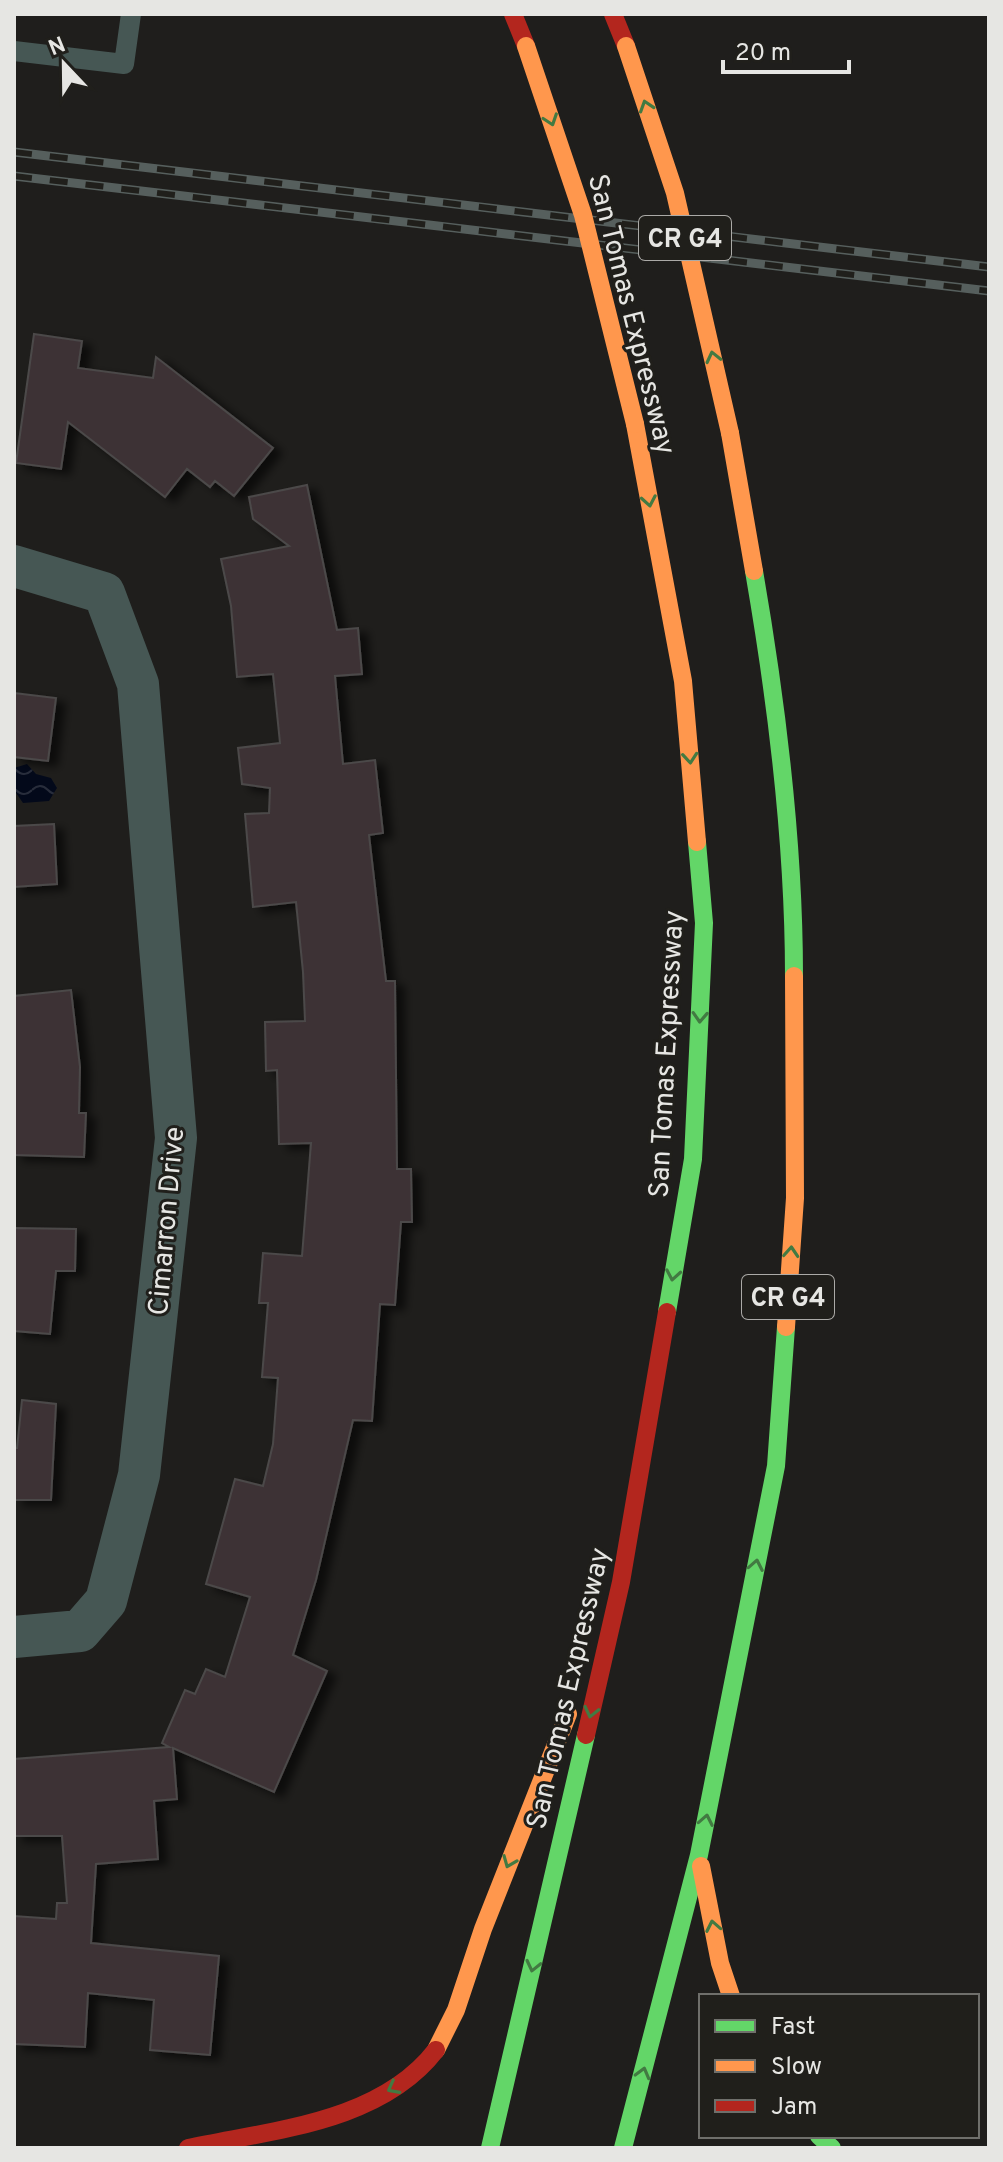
<svg xmlns="http://www.w3.org/2000/svg" width="1003" height="2162" viewBox="0 0 1003 2162" font-family="Overpass,sans-serif">
<style>
.water{fill:url(#water-waves)}
.building{fill:#3e3336;stroke:#4c4949;stroke-width:2;filter:url(#shadow)}
.lines{fill:none;stroke-linecap:round;stroke-linejoin:round}
.lane{stroke:#465754;stroke-width:20}
.street{stroke:#465754;stroke-width:42}
.fast{stroke:#63d668;stroke-width:18}
.slow{stroke:#ff974d;stroke-width:18}
.jam{stroke:#b3261e;stroke-width:18}
.rail-casing{stroke:#565f5d;stroke-width:9}
.rail{stroke:#201f1b;stroke-width:6;stroke-dasharray:18;stroke-linecap:butt}
.slow-bridge{stroke:#ff974d;stroke-width:18}
.oneway{stroke:#427a42}
.labels{text-anchor:middle;stroke-width:6;stroke-linejoin:round;paint-order:stroke}
.shield{fill:#201f1b;stroke:#abaaa7;stroke-width:2}
.shield-label{font-size:26px;font-weight:bold;fill:#e6e6e3}
.street-label{font-size:28px;fill:#e6e6e3;stroke:#201f1b}
</style>
<defs>
<pattern id="water-waves" width="16" height="10" patternUnits="userSpaceOnUse" patternTransform="scale(2)"><rect width="16" height="10" fill="#03091a"/><path d="M0 5q4-4 8 0t8 0" fill="none" stroke="#282d3b"/></pattern>
<filter id="shadow"><feDropShadow dx="9" dy="5" stdDeviation="4" flood-color="#0009"/></filter>
</defs>
<rect width="100%" height="100%" fill="#1f1e1c"/>
<!-- water -->
<path class="water" d="M 27,764 L 36,774 L 51,778 L 57,788 L 49,801 L 23,803 L 14,790 L 14,768 Z"/>
<!-- building -->
<path class="building" d="M 34,334 L 82,341 L 78,368 L 153,378 L 156,357 L 273,448 L 234,496 L 215,481 L 210,487 L 187,469 L 165,497 L 68,422 L 61,469 L 16,463 Z
M 307,485 L 337,630 L 358,628 L 362,674 L 335,676 L 343,764 L 375,760 L 383,833 L 369,835 L 386,981 L 395,981 L 397,1169 L 411,1169 L 412,1222 L 401,1222 L 395,1305 L 380,1304 L 372,1421 L 353,1420 L 316,1580 L 293,1655 L 327,1671 L 274,1792 L 173,1748 L 177,1799 L 154,1801 L 158,1859 L 96,1864 L 91,1943 L 219,1956 L 210,2055 L 150,2050 L 154,2000 L 88,1993 L 85,2047 L 14,2044 L 14,1916 L 56,1919 L 57,1903 L 67,1903 L 62,1836 L 14,1836 L 14,1759 L 169,1747 L 162,1743 L 185,1690 L 195,1694 L 206,1669 L 225,1677 L 250,1597 L 206,1584 L 235,1479 L 263,1486 L 273,1444 L 278,1378 L 262,1377 L 268,1303 L 259,1303 L 263,1253 L 302,1256 L 311,1143 L 279,1144 L 277,1070 L 266,1071 L 265,1022 L 305,1021 L 303,972 L 296,902 L 253,907 L 245,814 L 269,813 L 270,788 L 242,784 L 238,748 L 280,743 L 273,674 L 237,677 L 231,606 L 221,559 L 289,546 L 253,519 L 249,497 Z
M 14,693 L 56,698 L 48,761 L 14,757 Z
M 54,824 L 57,884 L 14,887 L 14,826 Z
M 71,990 L 80,1067 L 79,1113 L 86,1113 L 84,1157 L 14,1155 L 14,996 Z
M 14,1228 L 76,1229 L 75,1271 L 56,1271 L 50,1334 L 14,1331 Z
M 22,1400 L 56,1404 L 51,1500 L 14,1500 L 14,1448 L 17,1448 Z"/>
<g class="lines">
<!-- lane -->
<path class="lane" d="M 14,51 L 124,64 L 131,14"/>
<!-- street -->
<path class="street" d="M 14,566 L 104,593 L 138,684 L 176,1138 L 139,1475 L 106,1601 L 80,1631 L 14,1637"/>
<!-- fast -->
<path class="fast" d="M 754,571 C 777,704 794,841 794,976
M 667,1312 L 693,1159 L 704,923 L 697,842
M 819,2136 L 832,2148
M 490,2148 L 586,1735
M 623,2148 L 699,1855 L 776,1466 L 786,1327"/>
<!-- slow -->
<path class="slow" d="M 635,424 L 683,681 L 697,842
M 730,433 L 754,571
M 786,1327 L 795,1198 L 794,976
M 701,1866 L 720,1963 L 731,1996
M 436,2050 L 456,2010 L 483,1929 L 568,1714"/>
<!-- jam -->
<path class="jam" d="M 513,14 L 526,46
M 613,14 L 626,46
M 586,1735 L 621,1582 L 667,1312
M 188,2148 C 271,2130 380,2123 436,2050"/>
<!-- rail casing -->
<g class="rail-casing">
<path id="rail" d="M 14,152 L 989,267
M 14,176 L 989,291"/>
</g>
<!-- rail -->
<use href="#rail" class="rail"/>
<!-- slow-bridge -->
<path class="slow-bridge" d="M 526,46 L 583,215 L 635,424
M 626,46 L 675,193 L 730,433"/>
</g>
<!-- one-way arrows -->
<defs><path id="oneway-chevron" d="M-2-3.5L2.5 0L-2 3.5" fill="none" stroke-width="1.6" stroke-linecap="round" stroke-linejoin="round" transform="scale(2)"/></defs>
<g class="oneway">
<use href="#oneway-chevron" transform="translate(646 106) rotate(-108)"/>
<use href="#oneway-chevron" transform="translate(551 120) rotate(71)"/>
<use href="#oneway-chevron" transform="translate(713 357) rotate(-103)"/>
<use href="#oneway-chevron" transform="translate(649 501) rotate(80)"/>
<use href="#oneway-chevron" transform="translate(690 758) rotate(85)"/>
<use href="#oneway-chevron" transform="translate(700 1017) rotate(93)"/>
<use href="#oneway-chevron" transform="translate(791 1252) rotate(-86)"/>
<use href="#oneway-chevron" transform="translate(673 1275) rotate(100)"/>
<use href="#oneway-chevron" transform="translate(756 1565) rotate(-79)"/>
<use href="#oneway-chevron" transform="translate(591 1712) rotate(103)"/>
<use href="#oneway-chevron" transform="translate(706 1820) rotate(-79)"/>
<use href="#oneway-chevron" transform="translate(509 1862) rotate(112)"/>
<use href="#oneway-chevron" transform="translate(713 1926) rotate(-101)"/>
<use href="#oneway-chevron" transform="translate(533 1966) rotate(103)"/>
<use href="#oneway-chevron" transform="translate(643 2073) rotate(-75)"/>
<use href="#oneway-chevron" transform="translate(393 2088) rotate(152)"/>
</g>
<g class="labels">
<!-- shield labels -->
<g class="shield">
<rect x="639" y="216" width="92" height="44" rx="6"/>
<rect x="742" y="1275" width="92" height="44" rx="6"/>
</g>
<g class="shield-label">
<text x="685" y="247">CR G4</text>
<text x="788" y="1306">CR G4</text>
</g>
<!-- street labels -->
<g class="street-label">
<text transform="translate(633 314) rotate(76)" y="10">San Tomas Expressway</text>
<text transform="translate(665 1054) rotate(-87)" y="10">San Tomas Expressway</text>
<text transform="translate(165 1221) rotate(-85)" y="10">Cimarron Drive</text>
<text transform="translate(567 1688) rotate(-77)" y="10">San Tomas Expressway</text>
</g>
</g>
<!-- border -->
<rect width="1003" height="2162" fill="none" stroke="#e6e6e3" stroke-width="32"/>
<!-- legend -->
<rect x="699" y="1994" width="280" height="144" fill="#201f1b" stroke="#6f6f6b" stroke-width="2"/>
<rect x="715" y="2020" width="40" height="12" fill="#63d668" stroke="#6f6f6b" stroke-width="2"/>
<text x="771" y="2034" font-size="24" fill="#e6e6e3">Fast</text>
<rect x="715" y="2060" width="40" height="12" fill="#ff974d" stroke="#6f6f6b" stroke-width="2"/>
<text x="771" y="2074" font-size="24" fill="#e6e6e3">Slow</text>
<rect x="715" y="2100" width="40" height="12" fill="#b3261e" stroke="#6f6f6b" stroke-width="2"/>
<text x="771" y="2114" font-size="24" fill="#e6e6e3">Jam</text>
<!-- north arrow -->
<g transform="translate(64 64) rotate(338)" stroke="#201f1b" stroke-width="6" paint-order="stroke">
<path d="M0-6L14 30L0 20L-14 30Z" fill="#e6e6e3"/>
<text y="-12" font-size="22" font-weight="bold" text-anchor="middle" fill="#e6e6e3">N</text>
</g>
<!-- scale -->
<path d="M723 60v12h126v-12" fill="none" stroke="#e6e6e3" stroke-width="4"/>
<text x="735" y="60" font-size="24" fill="#e6e6e3" stroke="#201f1b" stroke-width="6" paint-order="stroke">20 m</text>
</svg>
